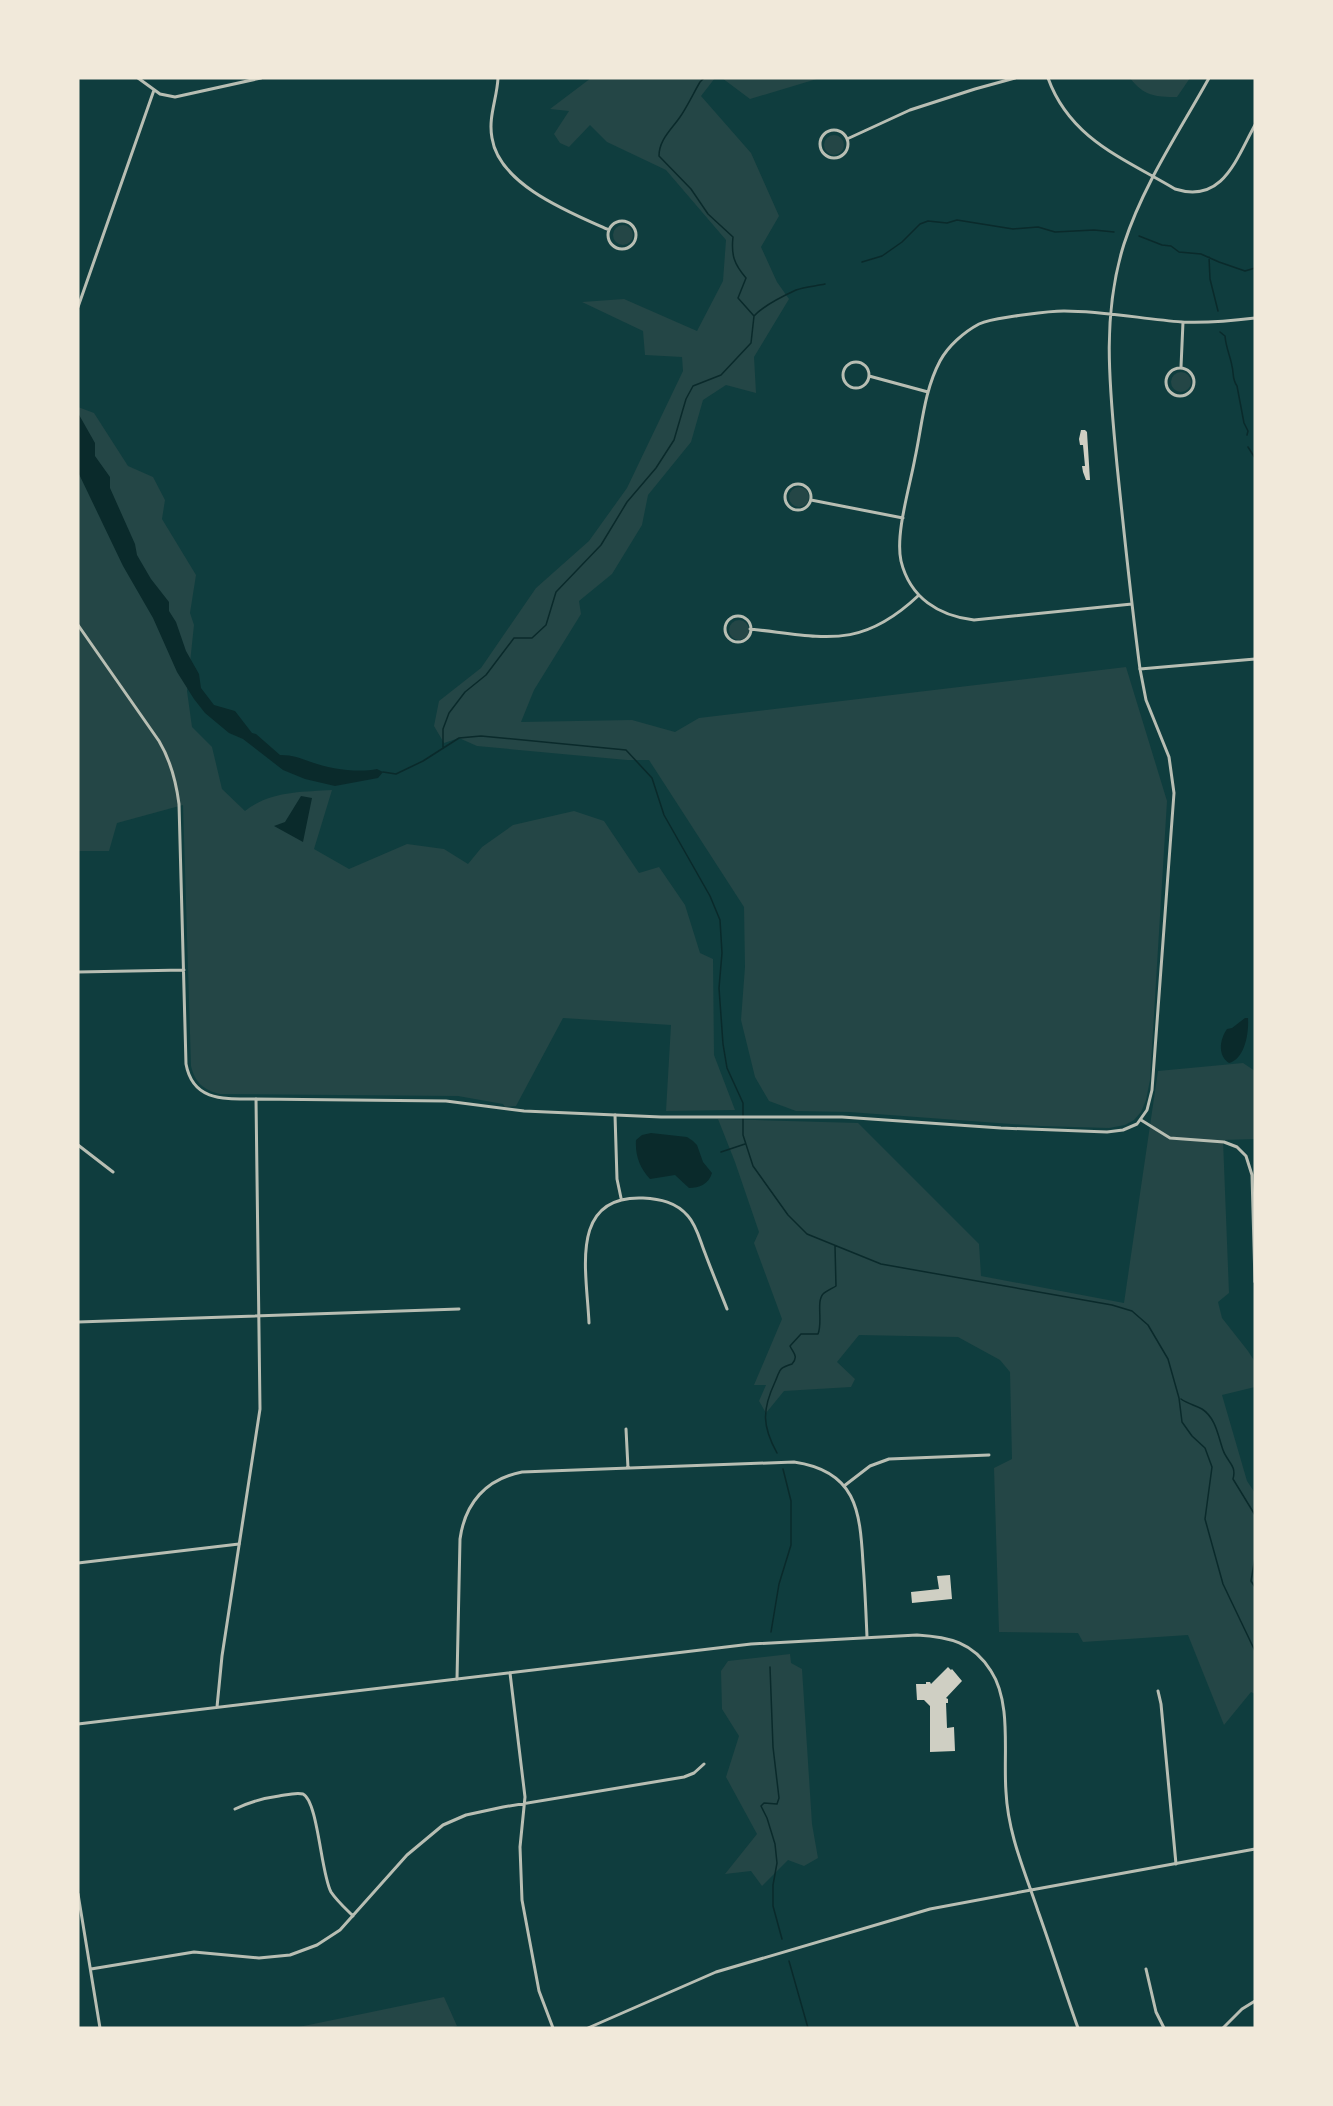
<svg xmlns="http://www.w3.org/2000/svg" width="1333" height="2106" viewBox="0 0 1333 2106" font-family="Barlow,sans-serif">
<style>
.green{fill:#244646}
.water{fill:#0a2a2b}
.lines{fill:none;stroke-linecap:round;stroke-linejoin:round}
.stream{stroke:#0a2a2b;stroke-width:1.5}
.building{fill:#cfcfc3}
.minor{stroke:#b8beb3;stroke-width:3}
.tertiary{stroke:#b8beb3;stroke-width:3}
</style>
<rect width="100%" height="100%" fill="#0f3d3e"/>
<!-- green -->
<path class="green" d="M 591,78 L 715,78 L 701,96 L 751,153 L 779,216 L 761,247 L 777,282 L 789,299 L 754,357 L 756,393 L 726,385 L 703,400 L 691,442 L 648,495 L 642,525 L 612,574 L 579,601 L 581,614 L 534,690 L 521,722 L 632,720 L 675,732 L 699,718 L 1126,667 L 1167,801 L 1150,1080 L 1146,1100 L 1141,1112 L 1134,1120 L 1125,1125 L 1109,1128 L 1040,1126 L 849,1112 L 796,1111 L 769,1101 L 755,1077 L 741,1020 L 745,967 L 744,907 L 649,760 L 627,760 L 477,746 L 459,738 L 444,743 L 434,726 L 439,701 L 481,668 L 536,588 L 589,541 L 627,488 L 683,371 L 682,357 L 645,355 L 643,331 L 582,302 L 624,299 L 697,331 L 723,281 L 726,240 L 666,170 L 607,142 L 590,125 L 569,147 L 560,143 L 554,134 L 569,111 L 550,109 Z
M 722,78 L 820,78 L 750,99 Z
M 1130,78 L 1190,78 L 1177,97 C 1155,97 1144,96 1130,78 Z
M824 145a10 10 0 1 1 20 0a10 10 0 1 1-20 0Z
M613 235a10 10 0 1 1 20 0a10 10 0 1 1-20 0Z
M1171 382a10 10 0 1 1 20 0a10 10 0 1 1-20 0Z
M 78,407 L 94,413 L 128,466 L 153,477 L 165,500 L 162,519 L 196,575 L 190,613 L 194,625 L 187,691 L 192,727 L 212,747 L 222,789 L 245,811 C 270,791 302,792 332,790 L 314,849 L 349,869 L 407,844 L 444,849 L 468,864 L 482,847 L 513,825 L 574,811 L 604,821 L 639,873 L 659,867 L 685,905 L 700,953 L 713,959 L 714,1055 L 735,1110 L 666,1111 L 671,1025 L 563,1018 L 516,1106 L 505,1107 L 503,1104 L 458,1096 L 220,1094 C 204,1090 195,1083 191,1066 L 183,805 L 117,823 L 109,851 L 78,851 Z
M789 497a10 10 0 1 1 20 0a10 10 0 1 1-20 0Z
M729 630a10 10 0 1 1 20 0a10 10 0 1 1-20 0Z
M 1243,1063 L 1255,1071 L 1255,1139 L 1223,1140 L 1229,1293 L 1218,1302 L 1222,1318 L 1248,1351 L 1255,1362 L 1255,1387 L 1222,1395 L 1247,1481 L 1255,1493 L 1255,1694 L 1251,1692 L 1224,1725 L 1188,1635 L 1083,1642 L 1078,1633 L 999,1632 L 994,1468 L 1012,1459 L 1010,1372 L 1000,1360 L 958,1337 L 859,1335 L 837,1362 L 855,1379 L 851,1387 L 784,1391 L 766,1413 L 759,1401 L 766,1385 L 754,1385 L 782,1319 L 754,1243 L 759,1232 L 735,1162 L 718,1119 L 858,1123 L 979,1244 L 981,1276 L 1124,1303 L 1158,1071 Z
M 790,1654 L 791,1663 L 802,1669 L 812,1824 L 818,1858 L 804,1866 L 788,1860 L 762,1886 L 751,1871 L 725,1874 L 757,1834 L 726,1777 L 739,1736 L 722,1709 L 721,1671 L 728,1661 Z
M 444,1997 L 457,2026 L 449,2028 L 294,2028 Z"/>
<!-- water -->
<path class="water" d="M 78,413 L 95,443 L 95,456 L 110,477 L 110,488 L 135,544 L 137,555 L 151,579 L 169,602 L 169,611 L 176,622 L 186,651 L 199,674 L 201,688 L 214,705 L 235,711 L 252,733 L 256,734 L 280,755 C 294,755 299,758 311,762 C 330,769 358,773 377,769 L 383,772 L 378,778 L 335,786 L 305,779 L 283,770 L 243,739 L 229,733 L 205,713 L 194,699 L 177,672 L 153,618 L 123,566 L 78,472 Z
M 301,796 L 312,798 L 303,842 L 274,826 L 285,822 Z
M 1245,1018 L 1248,1018 C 1249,1033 1245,1059 1229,1063 C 1217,1055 1220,1039 1227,1029 L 1232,1028 Z
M 651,1133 L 687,1137 L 693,1141 L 697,1145 L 703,1162 L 712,1173 C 709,1184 699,1188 689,1188 L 675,1175 L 650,1179 C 640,1168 635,1156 636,1140 L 642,1135 Z"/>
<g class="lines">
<!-- stream -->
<path class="stream" d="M 1139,236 L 1162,245 L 1171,246 L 1179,252 L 1201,254 L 1219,262 L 1245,271 L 1255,268
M 1209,257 L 1210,279 L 1218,311
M 862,262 L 882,256 L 902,242 L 920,224 L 928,221 L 947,223 L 957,220 L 1013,229 L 1038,227 L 1055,232 L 1094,230 L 1114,232
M 754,316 C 763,306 783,296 796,290 C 804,287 816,286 825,284
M 1220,332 L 1225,336 C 1226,348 1230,355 1232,366 C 1234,374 1232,379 1237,386 L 1244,423 L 1248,431 L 1247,435
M 1248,447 L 1255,458
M 443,748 L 443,729 L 449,713 L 465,692 L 486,675 L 514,638 L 532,638 L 546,625 L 556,592 L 601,545 L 627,502 L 656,468 L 674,440 L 686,399 L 693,386 L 721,375 L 751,343 L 754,316 L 738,298 L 746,278 C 734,264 731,255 733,237 L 708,214 L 691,189 L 659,156 C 659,140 671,130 680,117 C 687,107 693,94 700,82 L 704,78
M 383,772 L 396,774 L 423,761 L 459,738 L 481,736 L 626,750 L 652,778 L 664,815 L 710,896 L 720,920 L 722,953 L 719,988 L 723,1044 L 727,1068 L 743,1103 L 743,1135 L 753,1166 L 788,1215 L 807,1234 L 881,1264 L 1112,1305 L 1132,1311 L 1148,1325 L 1168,1359 L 1179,1398 L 1182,1422 L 1192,1436 L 1205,1448 L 1212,1467 L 1205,1519 L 1223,1584 L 1255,1651
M 721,1152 L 745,1144
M 1181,1399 C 1188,1404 1195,1405 1202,1409 C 1216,1418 1218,1436 1223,1450 C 1227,1462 1237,1465 1233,1479 L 1255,1515
M 777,1453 C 762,1426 762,1410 775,1382 C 781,1369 777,1369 792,1364 C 799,1356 793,1353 790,1346 L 801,1334 L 818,1334 C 823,1322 816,1302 823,1294 C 826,1291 833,1288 836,1286 L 835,1246
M 1255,1558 L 1251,1581 L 1255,1587
M 771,1632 L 779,1584 L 791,1545 L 791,1501 L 783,1469
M 770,1667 L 773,1747 L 779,1798 L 777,1804 L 764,1803 L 761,1806 L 767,1818 L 775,1844 L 777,1863 L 773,1885 L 773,1906 L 782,1939
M 789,1961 L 808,2028"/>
</g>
<!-- building -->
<path class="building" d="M 1081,430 L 1085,430 L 1087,432 L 1090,480 L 1086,480 L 1083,472 L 1082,466 L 1085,466 L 1083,445 L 1080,445 L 1079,439 Z
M 950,1575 L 952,1599 L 912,1603 L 911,1592 L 939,1589 L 937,1576 Z
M 948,1667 L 951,1670 L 952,1669 L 962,1681 L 946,1698 L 948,1699 L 948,1703 L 946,1703 L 947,1728 L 954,1727 L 955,1751 L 930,1752 L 930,1706 L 924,1700 L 917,1700 L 916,1684 L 926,1684 L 926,1682 L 930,1682 L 931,1684 Z"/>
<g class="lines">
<!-- minor -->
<path class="minor" d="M 498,78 C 497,99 488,117 492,138 C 499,185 571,213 609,230
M 1048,78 C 1070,139 1123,158 1175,189 C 1223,204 1236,159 1255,125
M820 144a14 14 0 1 1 28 0a14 14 0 1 1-28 0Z
M 847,139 L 910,110 L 975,89 L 1015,78
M608 235a14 14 0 1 1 28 0a14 14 0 1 1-28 0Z
M843 375a13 13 0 1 1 26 0a13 13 0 1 1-26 0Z
M 1181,367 L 1183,322
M1166 382a14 14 0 1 1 28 0a14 14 0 1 1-28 0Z
M 869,376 L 928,392
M785 497a13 13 0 1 1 26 0a13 13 0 1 1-26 0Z
M 811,500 L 903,518
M 1132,604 L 974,620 C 939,616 910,598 901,561 C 895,534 910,486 915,458 C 922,426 924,391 940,361 C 948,346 964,332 979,324 C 990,319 1003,318 1015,316 C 1031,314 1048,311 1064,311 C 1104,311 1143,319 1182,322 C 1207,323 1231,321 1255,318
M725 629a13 13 0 1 1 26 0a13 13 0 1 1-26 0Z
M 78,625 L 159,741 C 171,761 176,781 179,804 L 186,1064 C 193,1102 225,1099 256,1099
M 750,629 C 824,637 860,651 919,595
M 1140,669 C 1131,601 1124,533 1117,465 C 1110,390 1101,317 1124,244 C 1143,185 1179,132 1209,78
M 78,972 L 184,970
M 615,1115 L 617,1179 L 621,1198
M 1141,1120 L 1170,1138 L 1224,1142 L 1237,1147 L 1246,1156 L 1252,1175 L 1255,1282
M 78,1145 L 113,1172
M 78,1322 L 459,1309
M 589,1323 C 587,1273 568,1195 643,1198 C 660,1199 676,1202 688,1216 C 697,1226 700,1241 705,1253 C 712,1272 720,1291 727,1309
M 626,1429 L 628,1468
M 844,1486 L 870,1466 L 889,1459 L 989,1455
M 78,1563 L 239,1544
M 510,1673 L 525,1797 L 520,1847 L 522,1900 L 539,1991 L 553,2028
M 457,1679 L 460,1539 C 465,1503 486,1479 522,1472 L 794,1462 C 856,1471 860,1510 863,1563 C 865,1588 866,1613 867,1637
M 1158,1691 L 1161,1704 L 1176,1864
M 235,1809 C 250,1802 263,1798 279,1796 C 286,1795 296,1792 303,1794 C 318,1801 321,1874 331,1892 C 337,1901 346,1909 353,1916
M 78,1894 L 100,2028
M 91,1969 L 194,1952 L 259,1958 L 290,1955 L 317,1945 L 340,1930 L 407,1855 L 443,1825 L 466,1815 L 503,1807 L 684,1777 L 694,1773 L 704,1764
M 1146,1969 L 1156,2012 L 1164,2028
M 588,2028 L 716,1972 L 930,1909 L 1031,1890
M 1223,2028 L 1242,2009 L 1255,2001"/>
<!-- tertiary -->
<path class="tertiary" d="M 138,78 L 160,94 L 175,97 L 261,78
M 78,307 L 154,90
M 217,1707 L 222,1656 L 260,1409 L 256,1099 L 446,1101 L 524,1111 L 661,1117 L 842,1117 L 1001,1128 L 1107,1132 L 1123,1130 L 1137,1124 L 1147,1110 L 1152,1090 L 1174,793 L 1169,757 L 1146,700 L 1140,669 L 1255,659
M 78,1724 L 751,1644 L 917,1635 C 949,1637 973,1642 991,1671 C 1012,1703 1003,1755 1006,1792 C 1008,1834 1025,1872 1038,1911 C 1052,1950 1064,1989 1078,2028
M 1031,1890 L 1255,1849"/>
</g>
<!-- border -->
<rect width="1333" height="2106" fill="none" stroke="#f1e9da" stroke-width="159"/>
</svg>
